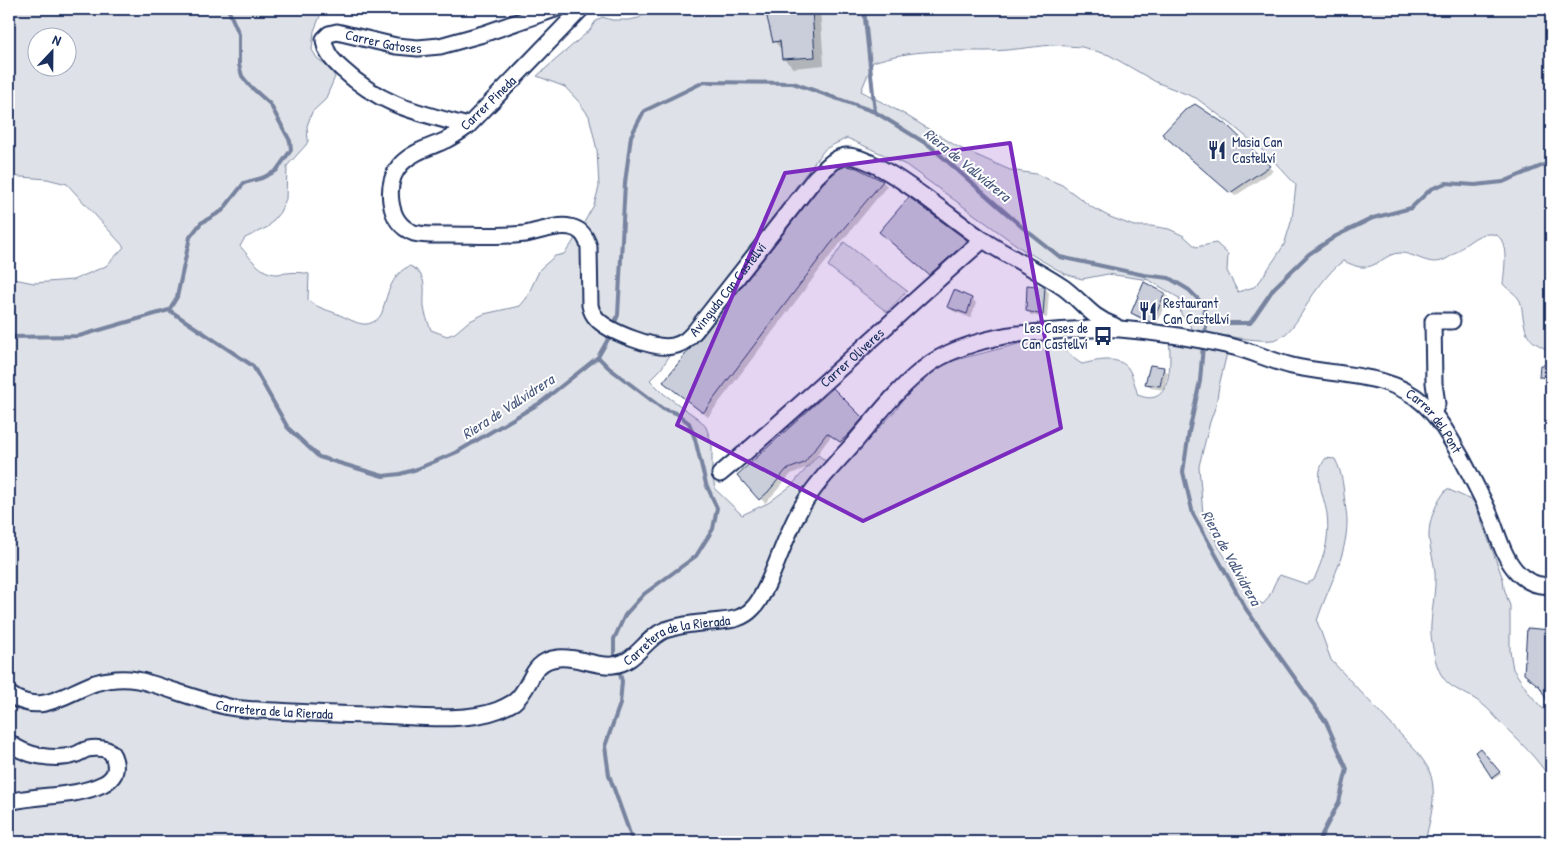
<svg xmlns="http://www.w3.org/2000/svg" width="1560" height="851" viewBox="0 0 1560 851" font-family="'Patrick Hand',sans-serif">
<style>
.green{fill:#dee1e7;stroke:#7c88a2;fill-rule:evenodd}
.shadow{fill:#0003}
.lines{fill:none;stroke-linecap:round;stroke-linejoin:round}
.stream{stroke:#77839f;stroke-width:4}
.building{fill:#caceda;stroke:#1b2f5e}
.minor-casing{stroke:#1b2f5e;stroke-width:19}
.minor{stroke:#fff;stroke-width:15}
.marked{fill:#7b2cbf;fill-opacity:0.2;stroke:#7b2cbf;stroke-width:4;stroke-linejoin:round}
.labels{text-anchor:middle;stroke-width:4;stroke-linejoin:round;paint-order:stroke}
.street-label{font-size:14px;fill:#1b2f5e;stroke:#fff}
.poi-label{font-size:14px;fill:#1b2f5e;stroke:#fff;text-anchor:start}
.water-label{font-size:15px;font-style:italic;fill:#49597e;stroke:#fff}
</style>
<rect width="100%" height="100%" fill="#fff"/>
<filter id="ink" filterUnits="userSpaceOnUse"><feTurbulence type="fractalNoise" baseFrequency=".02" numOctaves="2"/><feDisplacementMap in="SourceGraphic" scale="10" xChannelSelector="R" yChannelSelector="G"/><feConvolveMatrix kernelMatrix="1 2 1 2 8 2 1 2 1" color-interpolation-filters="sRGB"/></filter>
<g filter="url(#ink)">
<!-- green -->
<path class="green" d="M 9,9 L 319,9 L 320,16 L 314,31 L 312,50 L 317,58 L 331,70 L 335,77 L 325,100 L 312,112 L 307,126 L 308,141 L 306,145 L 287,166 L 286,199 L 280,212 L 268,227 L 245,238 L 240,246 C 250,257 260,274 277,274 C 288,273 298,271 309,274 L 308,300 C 318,309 330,310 342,316 C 349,319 359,325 367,324 C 372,323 378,320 380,316 C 383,313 383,306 385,302 C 389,287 396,271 410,266 C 429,275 423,290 424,307 C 425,315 428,322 431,330 L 447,336 L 455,333 L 468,322 L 484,314 L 520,306 L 526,299 L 540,269 L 555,256 L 564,254 L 571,245 L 594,205 L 599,187 L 598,168 L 597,150 L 589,116 L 579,102 L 565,87 L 537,76 L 590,30 L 595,22 L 602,17 L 612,20 L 628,20 L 639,18 L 647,12 L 657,9 L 1551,9 L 1551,352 C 1530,340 1527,341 1523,317 C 1522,311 1522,305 1520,301 C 1516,293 1508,290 1503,284 C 1504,271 1511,234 1491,234 C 1487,234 1483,234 1479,236 C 1466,242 1457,254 1444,260 C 1429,267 1415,253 1400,253 C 1385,253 1377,269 1361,267 C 1356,267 1349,263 1343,261 C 1332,269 1324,280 1315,292 C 1305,305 1294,333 1277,339 C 1264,344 1210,333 1194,331 L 1181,314 L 1179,298 L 1149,280 L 1108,274 L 1082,279 L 1065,274 L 1022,249 L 906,165 L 847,138 L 825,149 L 686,330 L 661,369 L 650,380 L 664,394 L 700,420 L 706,427 L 712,444 L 712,472 L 715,489 L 742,515 L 768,503 L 791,486 L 818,455 L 839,471 L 897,409 L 902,400 L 922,379 L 944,363 L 1038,339 C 1065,339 1063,353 1082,364 C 1095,361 1118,355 1128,368 C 1133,375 1135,387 1138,395 C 1173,410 1171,360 1169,339 L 1227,353 L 1219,386 L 1216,405 L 1210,422 L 1199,466 L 1203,514 L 1219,547 L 1247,593 L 1254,600 L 1263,604 C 1272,596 1272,584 1280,575 L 1306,584 L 1314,580 C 1319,567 1326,552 1327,538 C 1328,531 1328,522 1327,514 C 1324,495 1312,475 1326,458 L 1335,459 C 1343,474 1343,487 1345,503 C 1346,510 1347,516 1347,522 C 1347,557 1327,589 1317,621 L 1331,660 L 1417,752 C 1421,757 1425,763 1428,768 C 1439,791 1430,819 1425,842 L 9,842 L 9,278 L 34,283 L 73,280 L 106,266 L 124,247 L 67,184 L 47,179 L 9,176 ZM 38,38 L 68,38 L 68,68 L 38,68 ZM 1052,45 L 1082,47 L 1109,55 L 1156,82 L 1196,98 L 1231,124 L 1271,158 L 1296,185 L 1292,219 L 1284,245 L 1260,281 L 1254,287 L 1238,292 L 1227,271 L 1228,254 L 1216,243 L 1196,247 L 1184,236 L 1169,229 L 1151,226 L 1134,226 L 1110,217 L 1093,208 L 1062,185 L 1036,174 L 1010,170 L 958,147 L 904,114 L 861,91 L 873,62 C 913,49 946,51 987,51 C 1008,51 1030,47 1052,45 Z
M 844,242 L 907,291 L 887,312 L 828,266 Z
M 1447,489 L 1474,501 L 1503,579 L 1504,588 L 1510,606 L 1510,651 L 1513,669 L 1529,693 L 1541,707 L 1551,714 L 1551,780 C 1537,758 1519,741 1501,723 C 1495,717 1489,709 1482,704 C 1460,687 1444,692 1435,659 C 1433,648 1430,636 1431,625 C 1432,607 1436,590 1435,572 C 1434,561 1430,550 1429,538 C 1428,521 1436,502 1447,489 Z"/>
<!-- shadow -->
<path class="shadow" d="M 772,9 L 820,9 L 824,65 L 793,68 L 783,58 L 782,50 L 774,41 Z
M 1227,127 L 1273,171 L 1235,196 L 1168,138 Z
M 857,169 L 883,182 L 887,186 L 834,251 L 708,417 L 664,382 Z
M 885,237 L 967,242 L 971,246 L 934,278 Z
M 1045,288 L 1049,293 L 1047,318 L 1031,315 L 1027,310 Z
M 1164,294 L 1169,298 L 1156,326 L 1137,317 L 1132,313 Z
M 972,299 L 976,303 L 971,318 L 953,311 L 948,306 Z
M 1163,368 L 1168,373 L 1164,390 L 1151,388 L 1146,383 Z
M 833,390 L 866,423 L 845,445 L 831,436 L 808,467 L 791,474 L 772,496 L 765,503 L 738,475 Z
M 1529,630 L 1551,631 L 1551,701 L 1546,697 L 1542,688 L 1525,674 Z
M 1480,750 L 1501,774 L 1494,779 L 1493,777 Z"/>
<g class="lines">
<!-- stream -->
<path class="stream" d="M 864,9 L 875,112
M 169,310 L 177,297 L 190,237 L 201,223 L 222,211 L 244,183 L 262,178 L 276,171 L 291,150 L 290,141 L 270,104 L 250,86 L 242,76 L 239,65 L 239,34 L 228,9
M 1205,319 L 1215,323 L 1250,323 L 1274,288 L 1309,254 L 1336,236 L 1373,218 L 1411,208 L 1431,189 L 1446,183 L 1475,185 L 1503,182 L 1551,162
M 613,327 L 618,315 L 625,183 L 631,136 L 644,111 L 704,82 L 793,83 L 875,112 L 930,146 L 1022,227 L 1060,257 L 1144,275 L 1169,278 L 1189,290 L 1204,305 L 1206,327 L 1204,338
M 9,337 L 79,336 L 169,310 L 253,366 L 288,428 L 319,457 L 383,476 L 400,474 L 417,469 L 457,452 L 540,403 L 598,357 L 611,334
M 1203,345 L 1200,381 L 1189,432 L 1183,472 L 1193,514 L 1246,609 L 1326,722 L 1347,769 L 1339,802 L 1318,842
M 598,357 L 609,368 L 663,409 L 676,413 L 689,423 L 695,439 L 706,484 L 717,508 L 713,529 L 696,556 L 644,594 L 625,615 L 614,639 L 614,654 L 616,660
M 618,667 L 622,681 L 620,704 L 605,746 L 609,775 L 633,842"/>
</g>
<!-- building -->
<path class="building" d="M 771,9 L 812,9 L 815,57 L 782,59 L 780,41 L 773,42 L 766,13 Z
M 1195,104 L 1228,126 L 1270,166 L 1230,193 L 1162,134 L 1185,110 Z
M 846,166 L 857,168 L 883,181 L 829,246 L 703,413 L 663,382 L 689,350 L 702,337 L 823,183 L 839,169 Z
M 909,197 L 968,241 L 929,275 L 879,232 Z
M 1144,282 L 1165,293 L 1152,323 L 1131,313 Z
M 1027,285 L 1045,287 L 1043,315 L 1026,311 Z
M 954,290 L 972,298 L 967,314 L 947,307 Z
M 1150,365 L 1164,367 L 1160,386 L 1145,384 Z
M 1540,365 L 1551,365 L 1551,378 L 1539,377 Z
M 833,388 L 863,418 L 848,435 L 840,442 L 827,433 L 804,463 L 786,470 L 768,492 L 759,500 L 737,475 Z
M 1527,628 L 1551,630 L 1551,709 L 1540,687 L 1524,674 Z
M 1480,748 L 1500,772 L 1492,778 L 1475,752 Z"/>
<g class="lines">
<!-- minor casing -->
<g class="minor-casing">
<g id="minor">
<path id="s1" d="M 581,9 L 468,126 C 461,131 454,136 446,140 C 431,147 414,151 402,163 C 392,173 389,188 391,202 C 393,216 400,228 414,233 C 425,236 438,235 449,235 C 474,235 500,237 525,234 C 538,232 557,224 570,227 C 581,229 586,236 589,247 L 590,305 C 591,311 593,315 597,319 C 609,332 656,350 673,346 C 683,344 688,339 695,331 L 816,177 C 825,169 834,157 846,156 C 878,155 953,220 982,239 C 1008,257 1038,270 1064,288 C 1084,303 1090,317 1115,326"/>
<path id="s2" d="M 468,126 C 416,112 382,106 342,69 C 332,60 325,52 324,39 L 329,34 L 337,32 L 396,46 L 418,48 L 440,46 L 483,34 L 555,9"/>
<path d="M 1433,413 L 1437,404 L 1434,383 L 1433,321 L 1452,321"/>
<path id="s3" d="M 720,474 C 810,399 894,317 983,240"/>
<path id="s4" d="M 9,694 C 40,717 64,694 95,683 C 112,678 131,677 149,683 C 176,691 202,701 229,707 C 244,710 260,710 276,711 C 310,713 344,715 378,715 C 412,716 465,723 498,710 C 503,708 509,705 514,702 C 533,687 529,661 558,658 C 578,656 596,667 613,665 C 636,663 645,638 665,630 C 680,625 696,623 711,622 C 728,620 741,621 753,608 C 760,601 763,593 767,585 C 779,560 787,532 801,508 C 815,484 835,464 854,443 C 877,416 901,384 931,363 C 953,348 991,337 1018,334 C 1031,333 1043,332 1055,331 C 1077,330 1098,328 1120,329 C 1157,332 1195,338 1230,346 C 1252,351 1271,361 1292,366 C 1335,376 1390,372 1424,404 C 1440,419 1450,438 1461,457 C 1471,476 1481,495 1490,515 C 1498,534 1503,558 1518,573 C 1528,583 1538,587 1551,585"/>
<path d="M 9,742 C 24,756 55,761 74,755 C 79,754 83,750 88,749 C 93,748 103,748 107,750 C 115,753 117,767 114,774 C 112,778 107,782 103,784 C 74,798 40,794 9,802"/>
</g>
</g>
<!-- minor -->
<use href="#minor" class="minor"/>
</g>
</g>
<!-- marked area -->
<path class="marked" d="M 1010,143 L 1061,428 L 863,521 L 677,425 L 785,173 Z"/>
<!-- icons -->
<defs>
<g id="restaurant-bare" transform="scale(1.5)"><path d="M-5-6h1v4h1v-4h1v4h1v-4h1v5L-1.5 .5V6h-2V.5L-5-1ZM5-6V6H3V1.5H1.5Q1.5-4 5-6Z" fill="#1b2f5e" stroke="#fff" stroke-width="2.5" paint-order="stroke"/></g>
<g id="bus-bare" transform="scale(1.5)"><path d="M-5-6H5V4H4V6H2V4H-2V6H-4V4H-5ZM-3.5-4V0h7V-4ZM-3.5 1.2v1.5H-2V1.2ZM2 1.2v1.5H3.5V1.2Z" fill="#1b2f5e" stroke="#fff" stroke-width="2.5" paint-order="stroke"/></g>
</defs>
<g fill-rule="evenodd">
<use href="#restaurant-bare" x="1217" y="150"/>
<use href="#restaurant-bare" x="1148" y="311"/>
<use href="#bus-bare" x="1103" y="336"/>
</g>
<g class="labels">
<!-- street labels -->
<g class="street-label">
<text dy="5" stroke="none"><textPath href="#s2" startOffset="239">Carrer Gatoses</textPath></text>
<text transform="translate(488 103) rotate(-44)" y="5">Carrer Pineda</text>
<text dy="5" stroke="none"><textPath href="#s1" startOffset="744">Avinguda Can Castellví</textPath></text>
<text dy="5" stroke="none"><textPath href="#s3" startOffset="176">Carrer Oliveres</textPath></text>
<text dy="5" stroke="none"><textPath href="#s4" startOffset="1632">Carrer del Pont</textPath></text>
<text dy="5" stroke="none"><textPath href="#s4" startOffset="710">Carretera de la Rierada</textPath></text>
<text dy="5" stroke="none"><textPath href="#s4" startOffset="276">Carretera de la Rierada</textPath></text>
</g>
<!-- poi labels -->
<g class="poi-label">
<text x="1232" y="147">Masia Can<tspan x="1232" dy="16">Castellví</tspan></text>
<text x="1163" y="308">Restaurant<tspan x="1163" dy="16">Can Castellví</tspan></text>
<text x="1088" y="333" text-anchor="end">Les Cases de<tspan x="1088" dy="16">Can Castellví</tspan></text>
</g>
<!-- water labels -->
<g class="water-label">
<text transform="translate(967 165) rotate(39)" y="5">Riera de Vallvidrera</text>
<text transform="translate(508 407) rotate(-33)" y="5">Riera de Vallvidrera</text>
<text transform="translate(1231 558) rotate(61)" y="5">Riera de Vallvidrera</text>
</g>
</g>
<!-- margin -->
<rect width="1560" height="851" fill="none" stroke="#fff" stroke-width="30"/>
<rect x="15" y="15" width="1530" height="821" fill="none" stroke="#1b2f5e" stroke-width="2" filter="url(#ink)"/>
<!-- north arrow -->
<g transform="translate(52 52) rotate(22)"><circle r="24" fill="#ffffff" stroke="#a4acbf"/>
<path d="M0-4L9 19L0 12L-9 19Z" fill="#1b2f5e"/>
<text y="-8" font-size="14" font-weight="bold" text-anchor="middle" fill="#1b2f5e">N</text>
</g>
</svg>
